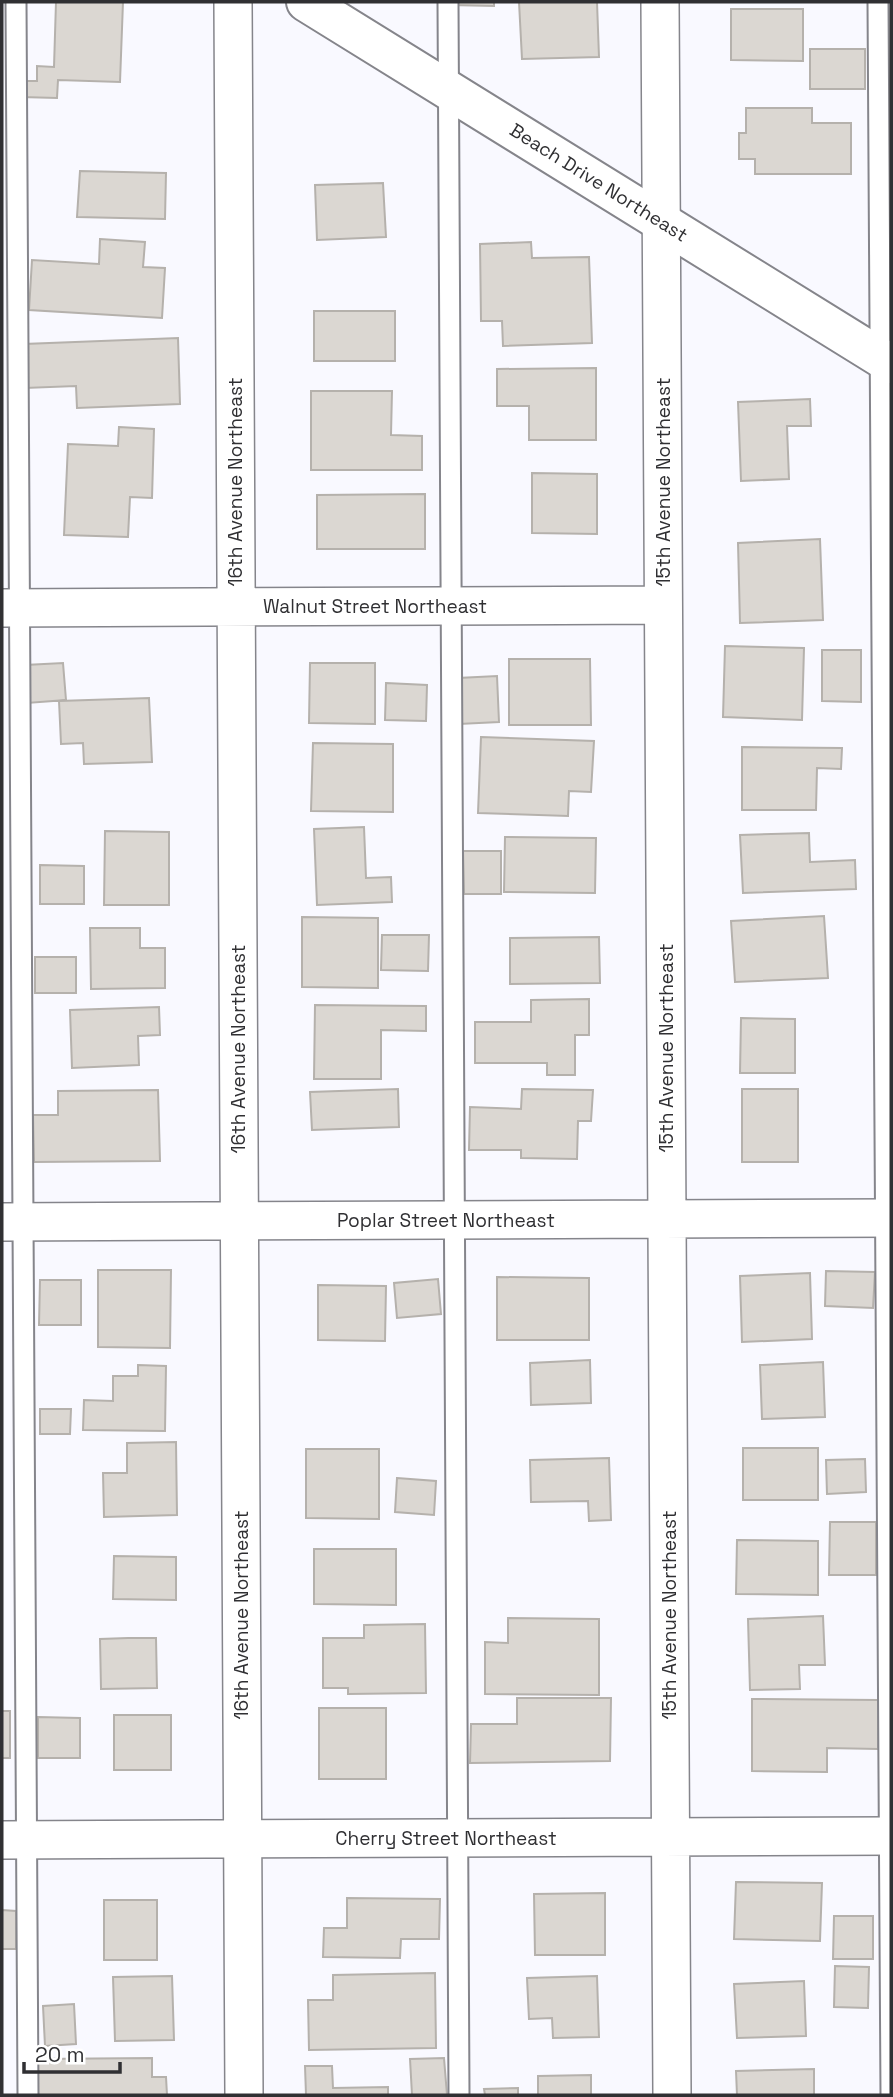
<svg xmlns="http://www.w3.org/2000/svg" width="893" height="2097" viewBox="0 0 893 2097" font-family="'Space Grotesk',sans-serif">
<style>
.building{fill:#dbd7d2;stroke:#b5b1ac;stroke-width:2}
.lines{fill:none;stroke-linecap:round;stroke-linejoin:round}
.service-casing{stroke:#85858b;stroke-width:23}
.minor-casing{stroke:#85858b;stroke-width:40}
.tertiary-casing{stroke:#85858b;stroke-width:42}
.service{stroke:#fff;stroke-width:19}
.minor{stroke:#fff;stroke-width:37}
.tertiary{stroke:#fff;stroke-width:38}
.labels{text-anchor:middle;stroke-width:6;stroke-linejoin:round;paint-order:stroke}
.street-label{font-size:19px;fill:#303033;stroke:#fff}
</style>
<rect width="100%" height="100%" fill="#f9f9ff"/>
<!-- building -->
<path class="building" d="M 56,2 L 123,2 L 120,82 L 58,80 L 57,98 L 21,97 L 22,81 L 37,81 L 37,66 L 54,67 Z
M 450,2 L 494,2 L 494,6 L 450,5 Z
M 519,2 L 597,2 L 599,57 L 522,59 Z
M 731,9 L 803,9 L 803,61 L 731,60 Z
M 810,49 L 865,49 L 865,89 L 810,89 Z
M 746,108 L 812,108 L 812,123 L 851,123 L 851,174 L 755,174 L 755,159 L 739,159 L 739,133 L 746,133 Z
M 80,171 L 166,173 L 165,219 L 77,217 Z
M 383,183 L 386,237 L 317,240 L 315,185 Z
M 100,239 L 145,242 L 143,267 L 165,268 L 162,318 L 29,310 L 32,260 L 99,264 Z
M 531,242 L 532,258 L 589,257 L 592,343 L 503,346 L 502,321 L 481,321 L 480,244 Z
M 314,311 L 395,311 L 395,361 L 314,361 Z
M 178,338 L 180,404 L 77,408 L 76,386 L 25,388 L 24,344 Z
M 596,368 L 596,440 L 529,440 L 529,406 L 497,406 L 497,369 Z
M 311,391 L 392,391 L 391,435 L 422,436 L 422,470 L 311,470 Z
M 810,399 L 811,426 L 787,426 L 789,479 L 741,481 L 738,402 Z
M 119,427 L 154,429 L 152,498 L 130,497 L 128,537 L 64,535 L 68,444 L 118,446 Z
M 532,473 L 597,474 L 597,534 L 532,533 Z
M 425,494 L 425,549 L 317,549 L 317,495 Z
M 820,539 L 823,620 L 740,623 L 738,543 Z
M 725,646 L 804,648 L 802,720 L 723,717 Z
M 822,650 L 861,650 L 861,702 L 822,701 Z
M 509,659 L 590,659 L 591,725 L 509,725 Z
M 63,663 L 66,700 L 27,703 L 25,665 Z
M 310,663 L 375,663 L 375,724 L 309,723 Z
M 497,676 L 499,722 L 459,724 L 458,678 Z
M 386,683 L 427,685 L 426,721 L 385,720 Z
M 149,698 L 152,762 L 84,764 L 83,743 L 61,744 L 59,701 Z
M 481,737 L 594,741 L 591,792 L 569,791 L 568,816 L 478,813 Z
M 313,743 L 393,744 L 393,812 L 311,811 Z
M 742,747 L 842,748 L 841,769 L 817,768 L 816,810 L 742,810 Z
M 364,827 L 366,878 L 391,877 L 392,902 L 317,905 L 314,829 Z
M 105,831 L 169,832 L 169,905 L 104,905 Z
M 809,833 L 810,862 L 855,860 L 856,889 L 743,893 L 740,835 Z
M 505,837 L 596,838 L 595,893 L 504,892 Z
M 463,851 L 501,851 L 501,894 L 464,894 Z
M 40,865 L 84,866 L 84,904 L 40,904 Z
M 824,916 L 828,978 L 735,982 L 731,921 Z
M 302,917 L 378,918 L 378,988 L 302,987 Z
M 90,928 L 140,928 L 140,948 L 165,948 L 165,988 L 91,989 Z
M 382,935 L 429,935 L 428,971 L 381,970 Z
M 599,937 L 600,983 L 510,984 L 510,938 Z
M 35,957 L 76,957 L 76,993 L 35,993 Z
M 589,999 L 589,1035 L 575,1035 L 575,1075 L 547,1075 L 547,1063 L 475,1063 L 475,1022 L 531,1022 L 531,1000 Z
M 315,1005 L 426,1006 L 426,1031 L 381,1030 L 381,1079 L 314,1079 Z
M 159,1007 L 160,1035 L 138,1036 L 139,1065 L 72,1068 L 70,1010 Z
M 741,1018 L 795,1019 L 795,1073 L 740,1073 Z
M 398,1089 L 399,1127 L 312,1130 L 310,1092 Z
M 522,1089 L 593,1090 L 591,1121 L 578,1121 L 577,1159 L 521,1158 L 521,1150 L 469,1150 L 470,1107 L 521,1109 Z
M 742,1089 L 798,1089 L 798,1162 L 742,1162 Z
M 158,1090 L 160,1161 L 34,1162 L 33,1115 L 58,1115 L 58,1091 Z
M 98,1270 L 171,1270 L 170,1348 L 98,1347 Z
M 826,1271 L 875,1272 L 873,1308 L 825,1306 Z
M 810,1273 L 812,1339 L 742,1342 L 740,1276 Z
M 497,1277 L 589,1278 L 589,1340 L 497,1340 Z
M 438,1279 L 441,1314 L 397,1318 L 394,1283 Z
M 40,1280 L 81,1280 L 81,1325 L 39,1325 Z
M 318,1285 L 386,1286 L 385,1341 L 318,1340 Z
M 590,1360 L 591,1403 L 531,1405 L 530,1363 Z
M 823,1362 L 825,1417 L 762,1419 L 760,1365 Z
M 138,1365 L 166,1366 L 165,1431 L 83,1430 L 84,1400 L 113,1401 L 113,1376 L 138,1376 Z
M 40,1409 L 71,1409 L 70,1434 L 40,1434 Z
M 176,1442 L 177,1515 L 104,1517 L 103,1473 L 127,1473 L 127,1443 Z
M 743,1448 L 818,1448 L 818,1500 L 743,1500 Z
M 306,1449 L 379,1449 L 379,1519 L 306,1518 Z
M 609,1458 L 611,1520 L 589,1521 L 588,1501 L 531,1502 L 530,1460 Z
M 865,1459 L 866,1492 L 827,1494 L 826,1460 Z
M 397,1478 L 436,1481 L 434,1515 L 395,1512 Z
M 830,1522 L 876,1522 L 876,1575 L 829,1575 Z
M 737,1540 L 818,1541 L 818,1595 L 736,1594 Z
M 314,1549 L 396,1549 L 396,1605 L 314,1604 Z
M 114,1556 L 176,1557 L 176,1600 L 113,1599 Z
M 823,1616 L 825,1665 L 799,1665 L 800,1689 L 750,1690 L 748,1619 Z
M 508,1618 L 599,1619 L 599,1695 L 485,1694 L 485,1642 L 508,1643 Z
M 425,1624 L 426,1693 L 348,1694 L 348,1688 L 323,1688 L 323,1638 L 364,1638 L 364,1625 Z
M 128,1638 L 156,1638 L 157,1688 L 101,1689 L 100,1639 Z
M 517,1698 L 611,1698 L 610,1761 L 470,1763 L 471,1724 L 517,1724 Z
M 752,1699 L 878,1700 L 878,1749 L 827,1748 L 827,1772 L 752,1771 Z
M 319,1708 L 386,1708 L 386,1779 L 319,1779 Z
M 2,1711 L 10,1711 L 10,1758 L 2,1758 Z
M 114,1715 L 171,1715 L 171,1770 L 114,1770 Z
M 38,1717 L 80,1718 L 80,1758 L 38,1758 Z
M 736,1882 L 822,1883 L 820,1941 L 734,1939 Z
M 605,1893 L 605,1955 L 535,1955 L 534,1894 Z
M 347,1898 L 440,1899 L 439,1939 L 401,1939 L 400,1958 L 323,1957 L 324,1928 L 347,1928 Z
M 104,1900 L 157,1900 L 157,1960 L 104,1960 Z
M 2,1910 L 16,1911 L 16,1949 L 2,1949 Z
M 834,1916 L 873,1916 L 873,1959 L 833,1959 Z
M 835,1966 L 869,1967 L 868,2008 L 834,2007 Z
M 435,1973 L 436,2048 L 309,2050 L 308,2000 L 333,2000 L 333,1975 Z
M 172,1976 L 174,2040 L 115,2041 L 113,1977 Z
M 597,1976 L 599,2037 L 553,2038 L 552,2018 L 529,2019 L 527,1978 Z
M 804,1981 L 806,2036 L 737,2038 L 734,1984 Z
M 74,2004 L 76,2044 L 45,2046 L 43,2006 Z
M 152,2058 L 152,2077 L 166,2077 L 167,2095 L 36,2095 L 36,2059 Z
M 444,2058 L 447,2095 L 412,2095 L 410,2059 Z
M 305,2066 L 332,2066 L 333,2088 L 388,2087 L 388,2095 L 306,2095 Z
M 814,2069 L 814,2095 L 737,2095 L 736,2071 Z
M 591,2075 L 591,2095 L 538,2095 L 538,2076 Z
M 518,2088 L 518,2095 L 485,2095 L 484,2089 Z"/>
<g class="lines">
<!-- service casing -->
<g class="service-casing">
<path id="service" d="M 16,2 L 28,2095
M 448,2 L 459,2095
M 878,2 L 891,2095"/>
</g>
<!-- minor casing -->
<g class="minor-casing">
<path id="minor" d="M 233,2 L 244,2095
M 660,2 L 672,2095
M 2,608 L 663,605
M 2,1222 L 891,1218
M 2,1840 L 891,1836"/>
</g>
<!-- tertiary casing -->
<g class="tertiary-casing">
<path id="tertiary" d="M 306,2 L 891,364"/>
</g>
<!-- service -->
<use href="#service" class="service"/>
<!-- minor -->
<use href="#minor" class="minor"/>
<!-- tertiary -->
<use href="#tertiary" class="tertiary"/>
</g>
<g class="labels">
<!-- street labels -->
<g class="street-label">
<text transform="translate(599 182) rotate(32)" y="7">Beach Drive Northeast</text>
<text transform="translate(235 482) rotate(-90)" y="7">16th Avenue Northeast</text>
<text transform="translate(663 482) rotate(-90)" y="7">15th Avenue Northeast</text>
<text x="375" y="613">Walnut Street Northeast</text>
<text transform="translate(666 1048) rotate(-90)" y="7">15th Avenue Northeast</text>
<text transform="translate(238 1049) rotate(-90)" y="7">16th Avenue Northeast</text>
<text x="446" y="1227">Poplar Street Northeast</text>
<text transform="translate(241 1615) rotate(-90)" y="7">16th Avenue Northeast</text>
<text transform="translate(669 1615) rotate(-90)" y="7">15th Avenue Northeast</text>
<text x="446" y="1845">Cherry Street Northeast</text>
</g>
</g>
<!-- border -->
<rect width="893" height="2097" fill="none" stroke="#303033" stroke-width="7"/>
<!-- scale -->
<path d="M24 2062v10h96v-10" fill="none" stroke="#303033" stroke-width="3.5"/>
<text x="35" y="2062" font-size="21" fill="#303033" stroke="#ffffff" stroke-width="5" paint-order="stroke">20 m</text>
</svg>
